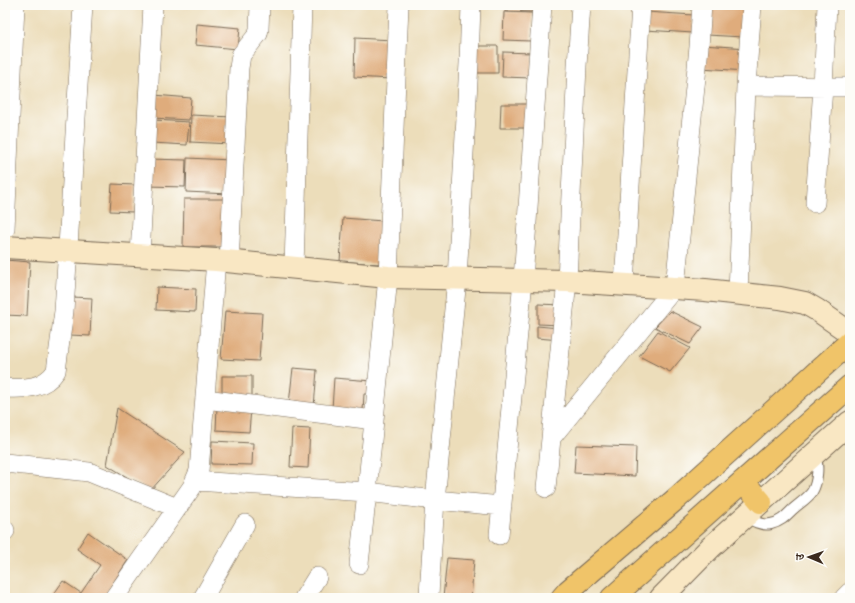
<svg xmlns="http://www.w3.org/2000/svg" width="855" height="603" viewBox="0 0 855 603" font-family="Dekko,'Playpen Sans Deva',sans-serif">
<style>
.building{fill:#dfac7c}
.lines{fill:none;stroke-linecap:round;stroke-linejoin:round}
.lane-casing{stroke:#796955;stroke-width:12}
.street-casing{stroke:#796955;stroke-width:20}
.secondary-casing{stroke:#796955;stroke-width:24}
.primary-casing{stroke:#796955;stroke-width:24}
.lane{stroke:#fff;stroke-width:10}
.street{stroke:#fff;stroke-width:19}
.secondary{stroke:#f9e7c3;stroke-width:22}
.primary{stroke:#f0c469;stroke-width:22}
</style>
<rect width="100%" height="100%" fill="#fdfcf7"/>
<filter id="ink" filterUnits="userSpaceOnUse"><feTurbulence type="fractalNoise" baseFrequency=".025" numOctaves="2"/><feDisplacementMap in="SourceGraphic" scale="8" xChannelSelector="R" yChannelSelector="G"/><feConvolveMatrix kernelMatrix="1 2 1 2 8 2 1 2 1" color-interpolation-filters="sRGB"/></filter>
<filter id="wash" filterUnits="userSpaceOnUse"><feTurbulence type="fractalNoise" baseFrequency=".012" numOctaves="4" result="noise"/><feDisplacementMap in="SourceGraphic" scale="16" xChannelSelector="R" yChannelSelector="G"/><feGaussianBlur stdDeviation="0.9" result="paint"/><feColorMatrix in="noise" values="0 0 0 0 0 0 0 0 0 0 0 0 0 0 0 0 0 1.4 0 .05"/><feComposite in="paint" operator="in"/></filter>
<g filter="url(#wash)">
<rect width="100%" height="100%" fill="#ecddba"/>
<g id="blocks">
<!-- building -->
<path class="building" d="M 505,5 L 533,5 L 532,12 L 505,11 Z
M 709,5 L 746,5 L 743,37 L 707,35 Z
M 504,12 L 532,13 L 531,41 L 503,40 Z
M 646,12 L 694,15 L 693,33 L 645,30 Z
M 197,24 L 240,28 L 238,49 L 195,45 Z
M 355,38 L 393,40 L 391,79 L 354,77 Z
M 702,45 L 748,48 L 746,71 L 701,68 Z
M 474,46 L 498,46 L 498,73 L 473,73 Z
M 503,52 L 532,53 L 532,78 L 502,77 Z
M 154,95 L 191,98 L 189,120 L 152,118 Z
M 501,104 L 528,104 L 528,128 L 500,128 Z
M 191,115 L 232,117 L 231,144 L 190,142 Z
M 153,120 L 189,122 L 187,145 L 152,143 Z
M 187,158 L 231,160 L 229,194 L 186,192 Z
M 148,159 L 186,160 L 185,187 L 148,186 Z
M 112,184 L 135,185 L 133,212 L 110,211 Z
M 184,199 L 228,199 L 228,247 L 183,247 Z
M 343,218 L 383,221 L 379,264 L 340,261 Z
M 5,260 L 30,262 L 27,316 L 5,315 Z
M 157,287 L 196,289 L 195,312 L 156,310 Z
M 72,297 L 92,298 L 90,336 L 70,335 Z
M 538,304 L 562,305 L 560,325 L 538,324 Z
M 225,311 L 262,313 L 259,361 L 221,359 Z
M 670,311 L 703,327 L 690,344 L 655,327 Z
M 537,326 L 560,328 L 560,340 L 537,338 Z
M 658,331 L 690,348 L 670,372 L 639,356 Z
M 293,368 L 317,370 L 314,407 L 289,404 Z
M 222,376 L 252,376 L 252,399 L 222,398 Z
M 334,378 L 372,381 L 372,394 L 364,394 L 363,411 L 332,409 Z
M 217,406 L 251,409 L 249,432 L 216,430 Z
M 117,408 L 185,452 L 150,491 L 107,465 Z
M 292,428 L 310,429 L 308,468 L 290,467 Z
M 212,441 L 253,443 L 252,465 L 211,464 Z
M 576,445 L 636,447 L 635,476 L 574,473 Z
M 88,532 L 128,560 L 103,598 L 51,598 L 63,581 L 81,593 L 100,565 L 77,549 Z
M 447,558 L 474,560 L 471,598 L 443,598 Z"/>
</g>
</g>
<g filter="url(#ink)">
<use href="#blocks" fill-opacity="0" stroke="#796955" stroke-width="1"/>
<g class="lines">
<!-- lane casing -->
<g class="lane-casing">
<path id="lane" d="M 745,516 C 753,521 761,526 771,524 C 780,522 785,517 791,511 C 797,505 807,499 812,492 C 818,482 819,464 815,453"/>
</g>
<!-- street casing -->
<g class="street-casing">
<path id="street" d="M 746,86 L 850,87
M 815,203 L 823,87 L 827,5
M 5,229 L 15,5
M 140,256 L 153,5
M 229,262 L 239,68 L 241,55 L 258,34 L 259,29 L 260,5
M 294,267 L 302,5
M 624,284 L 641,5
M 738,293 L 746,86 L 752,5
M 5,388 C 25,389 44,389 56,371 L 64,311 L 83,5
M 205,399 L 374,420
M 551,438 L 675,287 L 699,47 L 702,5
M 5,463 L 89,472 L 177,508
M 195,481 L 367,492 L 435,500 L 502,506
M 546,488 L 567,281 L 577,66 L 581,5
M 5,531 L 5,530
M 499,535 L 523,280 L 542,5
M 359,564 L 367,492 L 388,277 L 399,5
M 429,595 L 435,500 L 457,279 L 469,63 L 471,5
M 114,598 L 192,487 L 199,471 L 216,260
M 203,598 L 245,524
M 304,598 L 317,577
M 844,598 L 850,592"/>
</g>
<!-- secondary casing -->
<g class="secondary-casing">
<path id="secondary" d="M 5,247 L 216,260 L 388,277 L 567,281 L 705,290 L 780,298 L 805,303 L 817,310 L 850,333
M 661,598 L 711,547 L 850,422"/>
</g>
<!-- primary casing -->
<g class="primary-casing">
<path id="primary" d="M 743,481 L 761,502
M 562,598 L 568,591 L 676,499 L 850,342
M 612,598 L 850,386"/>
</g>
<!-- lane -->
<use href="#lane" class="lane"/>
<!-- street -->
<use href="#street" class="street"/>
<!-- secondary -->
<use href="#secondary" class="secondary"/>
<!-- primary -->
<use href="#primary" class="primary"/>
</g>
</g>
<!-- margin -->
<rect width="855" height="603" fill="none" stroke="#fdfcf7" stroke-width="20"/>
<!-- north arrow -->
<g transform="translate(809 557) rotate(272)" stroke="#fdfcf7" stroke-width="3" paint-order="stroke">
<path d="M0-3L7 15L0 10L-7 15Z" fill="#3b2a1e"/>
<text y="-6" font-size="11" font-weight="bold" text-anchor="middle" fill="#3b2a1e">उ</text>
</g>
</svg>
